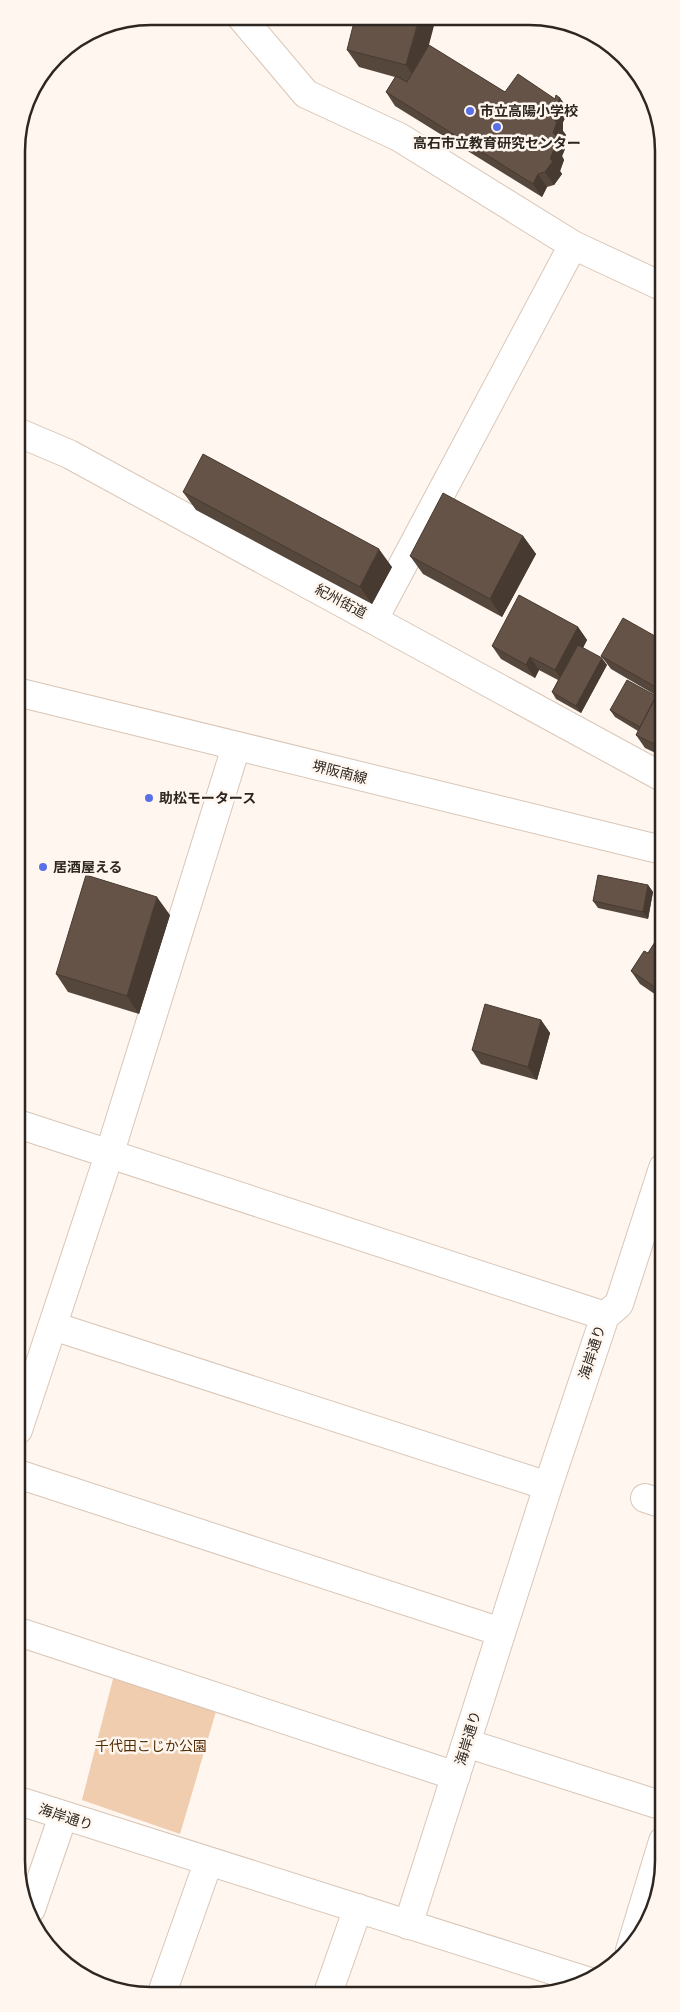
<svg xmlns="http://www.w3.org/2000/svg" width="680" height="2012" viewBox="0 0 680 2012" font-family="Jost,'Noto Sans JP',sans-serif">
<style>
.green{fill:#f0cdaf}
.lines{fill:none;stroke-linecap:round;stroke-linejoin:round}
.minor-casing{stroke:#d9c6b7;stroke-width:30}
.major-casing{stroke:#d9c6b7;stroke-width:30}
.minor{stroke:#fff;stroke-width:28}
.major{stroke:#fff;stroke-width:28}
.wall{fill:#56473c}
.shaded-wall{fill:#463a31}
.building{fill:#645346;stroke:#463a31}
.poi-dot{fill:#5a70e7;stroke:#fef6ef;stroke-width:2}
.labels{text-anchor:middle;stroke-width:5;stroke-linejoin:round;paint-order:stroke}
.poi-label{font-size:14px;font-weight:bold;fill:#2e2721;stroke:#fef6ef;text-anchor:start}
.street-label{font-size:14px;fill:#2e2721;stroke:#fef6ef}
.park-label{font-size:14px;fill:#532e04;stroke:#fef6ef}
.rim{fill:none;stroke:#2e2721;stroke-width:2.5}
</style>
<rect width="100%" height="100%" fill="#fef6ef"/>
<!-- green -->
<path class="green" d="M 114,1675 L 217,1708 L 180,1834 L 82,1800 Z"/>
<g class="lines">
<!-- minor casing -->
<g class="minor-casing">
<path id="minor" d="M 241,17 L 306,94 L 399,137 L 573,245 L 661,286
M 17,432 L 69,454 L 662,777
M 374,619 L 573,245
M 18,1124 L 605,1316
M 53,1326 L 548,1486
M 18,1430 L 110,1152 L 236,747
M 18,1474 L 501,1632
M 645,1498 L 663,1504
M 19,1632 L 456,1776
M 466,1743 L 663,1806
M 19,1801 L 587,1981
M 31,1909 L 63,1816
M 408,1925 L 548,1486 L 605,1316 L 619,1304 L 663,1168
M 630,1950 L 663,1841
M 162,1993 L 208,1863
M 328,1993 L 358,1908"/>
</g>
<!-- major casing -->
<g class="major-casing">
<path id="major" d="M 17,692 L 662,850"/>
</g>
<!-- minor -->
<use href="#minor" class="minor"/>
<!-- major -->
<use href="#major" class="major"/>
</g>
<!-- wall -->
<path class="wall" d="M 429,46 L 505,92 L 555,99 L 560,98 L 569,111 L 563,122 L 563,131 L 566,135 L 562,144 L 565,149 L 562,156 L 564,160 L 560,171 L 562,174 L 554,185 L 547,187 L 542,197 L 395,106 L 386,92 L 395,77 L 359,67 L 347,50 Z
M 183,492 L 392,567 L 372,604 L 196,510 Z
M 523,536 L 536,554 L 502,617 L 423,574 L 410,556 Z
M 578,627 L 587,640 L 583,648 L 607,665 L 581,713 L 556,699 L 552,692 L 558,680 L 539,670 L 535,678 L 501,659 L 492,646 Z
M 662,640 L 662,756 L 645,748 L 636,735 L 638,731 L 615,717 L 610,710 L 657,696 L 611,669 L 601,656 Z
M 648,885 L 653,892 L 648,919 L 598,908 L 593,901 Z
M 170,915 L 139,1014 L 68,992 L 56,974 Z
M 662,931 L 662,999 L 640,984 L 631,971 L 648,953 Z
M 541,1020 L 550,1033 L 537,1080 L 481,1064 L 472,1050 Z"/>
<!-- shaded-wall -->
<path class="shaded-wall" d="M 419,18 L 436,18 L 419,83 L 406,65 Z
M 560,98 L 569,111 L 563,122 L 563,131 L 566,135 L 562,144 L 565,149 L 562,156 L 564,160 L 560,171 L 562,174 L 554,185 L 545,172 L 550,159 L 553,133 L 554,108 Z
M 538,174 L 547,187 L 542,197 L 533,184 Z
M 523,536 L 536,554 L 502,617 L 490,599 Z
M 379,549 L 392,567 L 372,604 L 360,587 Z
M 578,627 L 587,640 L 564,683 L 555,670 Z
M 530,657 L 539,670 L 535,678 L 526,665 Z
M 602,658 L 607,665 L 581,713 L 576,706 Z
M 662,673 L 662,692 L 661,692 L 662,698 L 654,686 Z
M 648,885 L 653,892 L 648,919 L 643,912 Z
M 157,897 L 170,915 L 139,1014 L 127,996 Z
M 541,1020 L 550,1033 L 537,1080 L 528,1067 Z"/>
<!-- building -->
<path class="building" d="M 355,18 L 419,18 L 406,65 L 347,50 Z
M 429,45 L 505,92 L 518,74 L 555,99 L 556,95 L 560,98 L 554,108 L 554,120 L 557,122 L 553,133 L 556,136 L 552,144 L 555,147 L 550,159 L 553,161 L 545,172 L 538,174 L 533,184 L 386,92 L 396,76 L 407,82 Z
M 203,454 L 379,549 L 360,587 L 183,492 Z
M 443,493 L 523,536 L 490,599 L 410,556 Z
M 519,595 L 578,627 L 555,670 L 530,657 L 526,665 L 492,646 Z
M 662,611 L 662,622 L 657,619 Z
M 623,618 L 662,640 L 662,673 L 654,686 L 601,656 Z
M 578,645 L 602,658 L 576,706 L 552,692 Z
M 627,680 L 656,696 L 640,727 L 610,710 Z
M 657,695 L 662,698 L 662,748 L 636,735 Z
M 86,875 L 157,897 L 127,996 L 56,974 Z
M 598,875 L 648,885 L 643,912 L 593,901 Z
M 662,931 L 662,992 L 631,971 L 644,951 L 648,953 Z
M 485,1004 L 541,1020 L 528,1067 L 472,1050 Z"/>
<!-- markers -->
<g class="poi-dot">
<circle cx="470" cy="111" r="5"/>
<circle cx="497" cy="127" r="5"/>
<circle cx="149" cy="798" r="5"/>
<circle cx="43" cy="867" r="5"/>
</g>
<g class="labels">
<!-- poi labels -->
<g class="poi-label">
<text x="480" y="116">市立高陽小学校</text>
<text x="497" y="148" text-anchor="middle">高石市立教育研究センター</text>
<text x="159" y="803">助松モータース</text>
<text x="53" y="872">居酒屋える</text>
</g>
<!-- street labels -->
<g class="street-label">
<text transform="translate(341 601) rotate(28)" y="5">紀州街道</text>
<text transform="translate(340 772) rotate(14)" y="5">堺阪南線</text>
<text transform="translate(592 1352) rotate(-72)" y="5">海岸通り</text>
<text transform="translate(468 1738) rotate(-73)" y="5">海岸通り</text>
<text transform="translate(66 1817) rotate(18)" y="5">海岸通り</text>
</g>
<!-- park labels -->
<g class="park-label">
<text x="151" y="1751">千代田こじか公園</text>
</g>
</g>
<!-- crop -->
<path d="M0 0H680V2012H0ZM151 25H529A126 126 0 0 1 655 151V1861A126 126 0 0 1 529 1987H151A126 126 0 0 1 25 1861V151A126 126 0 0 1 151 25Z" fill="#fef6ef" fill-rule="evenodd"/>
<path class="rim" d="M151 25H529A126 126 0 0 1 655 151V1861A126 126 0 0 1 529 1987H151A126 126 0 0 1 25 1861V151A126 126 0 0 1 151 25Z"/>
</svg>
